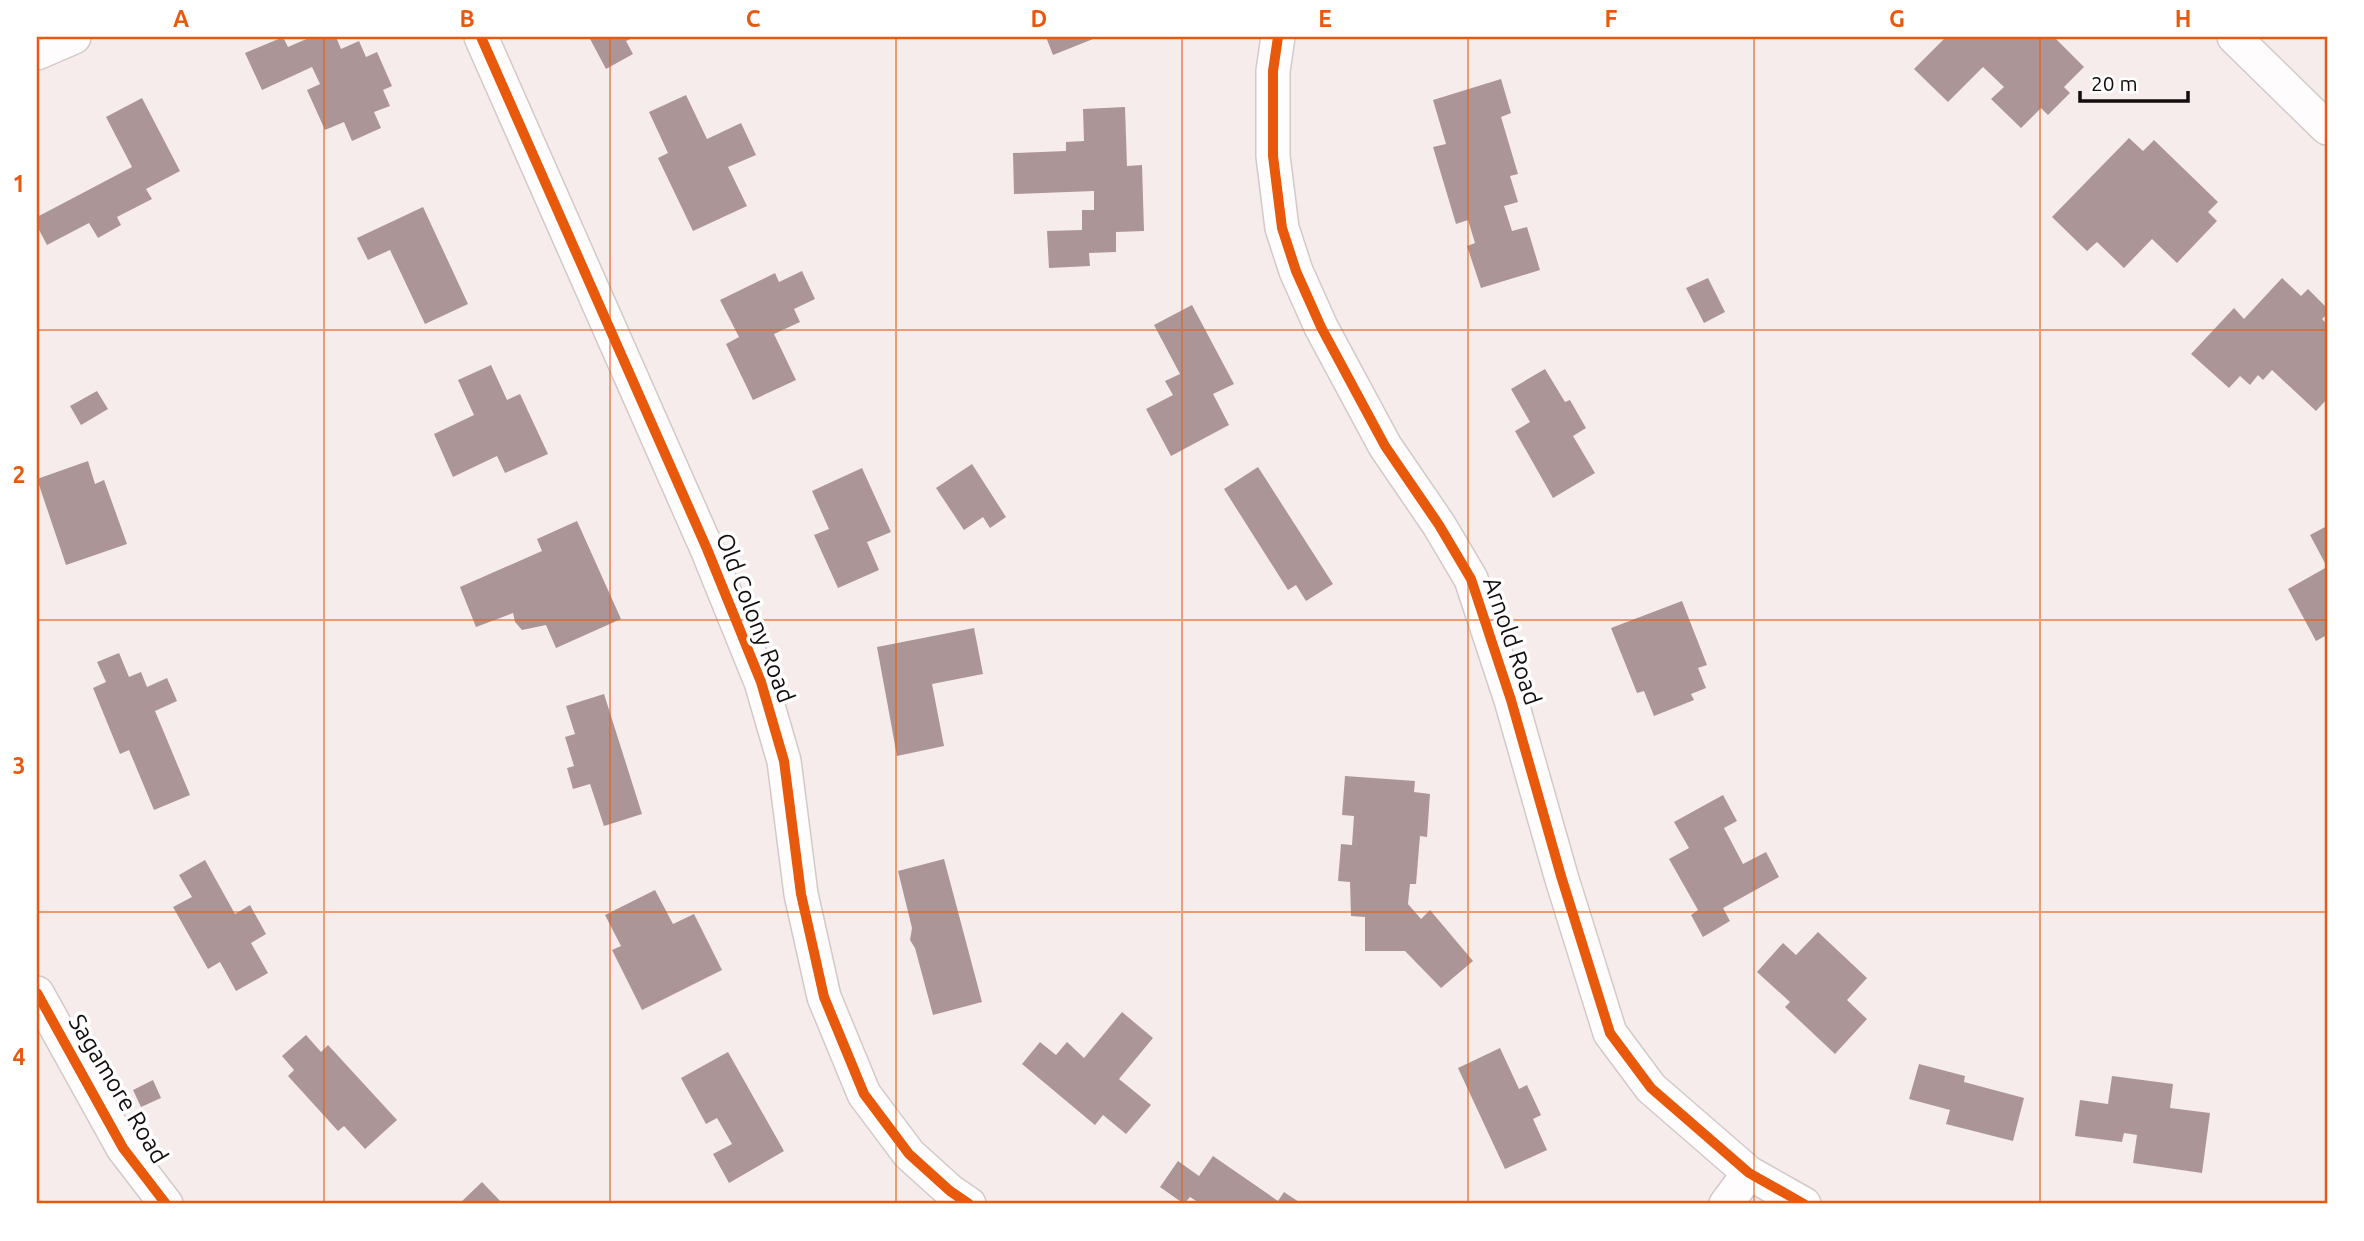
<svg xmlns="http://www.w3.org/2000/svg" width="2364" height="1241" viewBox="0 0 2364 1241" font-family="Ubuntu,sans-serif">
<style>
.building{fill:#ac9597}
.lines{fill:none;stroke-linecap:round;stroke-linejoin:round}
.minor-casing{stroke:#d3c9c9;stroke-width:36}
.minor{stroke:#fefcfc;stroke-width:33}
.cycleway-casing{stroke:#fff;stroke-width:15}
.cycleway{stroke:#e8590c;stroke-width:10}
.grid{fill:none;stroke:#e8590c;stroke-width:2;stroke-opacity:0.55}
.labels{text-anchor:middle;stroke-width:7;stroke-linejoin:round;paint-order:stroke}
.street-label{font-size:24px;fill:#130d0d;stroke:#fff}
.neatline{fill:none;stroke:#e8590c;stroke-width:2.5}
.grid-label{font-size:23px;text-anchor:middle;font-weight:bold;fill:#e8590c}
</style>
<rect width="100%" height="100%" fill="#f7ecec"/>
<!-- building -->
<path class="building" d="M 283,37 L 288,47 L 311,37 L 336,37 L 341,49 L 359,41 L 366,57 L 377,52 L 392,86 L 383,90 L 390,106 L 374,112 L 381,128 L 352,141 L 344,122 L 325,130 L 307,90 L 320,84 L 312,67 L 262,90 L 245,53 Z
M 589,37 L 635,37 L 626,41 L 633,54 L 606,69 Z
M 1046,37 L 1098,37 L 1053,55 Z
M 1946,37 L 2054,37 L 2084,67 L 2064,87 L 2070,93 L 2048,115 L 2041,108 L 2021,128 L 1991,99 L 2004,87 L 1983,67 L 1948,102 L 1914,69 Z
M 1501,79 L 1511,113 L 1501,117 L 1518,174 L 1510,176 L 1518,202 L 1504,206 L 1512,231 L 1527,227 L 1540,270 L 1481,288 L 1467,246 L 1475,243 L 1468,220 L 1456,224 L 1433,147 L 1446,144 L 1433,100 Z
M 686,95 L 707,139 L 741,123 L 756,155 L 728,167 L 747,206 L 693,231 L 658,158 L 668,153 L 649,112 Z
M 142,98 L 180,171 L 146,189 L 152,199 L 117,217 L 121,225 L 98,238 L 89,223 L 47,245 L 37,226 L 37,217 L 132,167 L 106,117 Z
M 1125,107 L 1127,166 L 1142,165 L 1144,231 L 1116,232 L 1116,252 L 1089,253 L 1090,266 L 1049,268 L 1047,231 L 1082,230 L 1082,210 L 1094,210 L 1094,191 L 1014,194 L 1013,153 L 1066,151 L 1066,142 L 1084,141 L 1083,109 Z
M 2129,138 L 2143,151 L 2154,140 L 2218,202 L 2208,212 L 2217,221 L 2177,263 L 2152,239 L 2124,268 L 2097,242 L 2087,251 L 2052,217 Z
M 423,207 L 468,304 L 425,324 L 390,250 L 368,260 L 357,238 Z
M 802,271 L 815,299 L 794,309 L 800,322 L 774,334 L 796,380 L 753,400 L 726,344 L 739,337 L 720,300 L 775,273 L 779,282 Z
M 1708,278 L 1725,312 L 1704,323 L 1686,288 Z
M 2282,278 L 2301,296 L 2308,289 L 2327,308 L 2327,314 L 2322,319 L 2327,324 L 2327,399 L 2316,411 L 2272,370 L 2263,380 L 2258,375 L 2250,385 L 2240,376 L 2229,388 L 2191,354 L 2234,308 L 2244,319 Z
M 1192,305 L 1234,384 L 1213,394 L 1229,425 L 1171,456 L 1146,409 L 1173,395 L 1165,381 L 1180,374 L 1154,325 Z
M 491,365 L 507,400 L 520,394 L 548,454 L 505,473 L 497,456 L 453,477 L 434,434 L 474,415 L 458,380 Z
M 1545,369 L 1565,402 L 1570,400 L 1586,428 L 1573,436 L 1595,473 L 1553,498 L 1515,431 L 1530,422 L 1511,389 Z
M 97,391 L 108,409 L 81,425 L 70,406 Z
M 88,461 L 95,484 L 104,480 L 127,544 L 66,565 L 37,479 Z
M 972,464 L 1006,517 L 990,528 L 983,517 L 964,530 L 936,488 Z
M 1258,467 L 1333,584 L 1306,601 L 1296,585 L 1288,590 L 1224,489 Z
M 862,468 L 891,532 L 867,542 L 879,570 L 838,588 L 814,535 L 829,529 L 812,491 Z
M 577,521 L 621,619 L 556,648 L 546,625 L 522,630 L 515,622 L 513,613 L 476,627 L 460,587 L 542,551 L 537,539 Z
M 2327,526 L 2327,567 L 2310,535 Z
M 2327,567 L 2327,635 L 2316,641 L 2288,589 Z
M 1682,601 L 1707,665 L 1698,668 L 1706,688 L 1691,694 L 1694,700 L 1654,716 L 1644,691 L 1637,693 L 1611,628 Z
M 974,628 L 983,674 L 932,684 L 944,746 L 897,756 L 877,647 Z
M 119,653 L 129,677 L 141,672 L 147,687 L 167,678 L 177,701 L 155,711 L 190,795 L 154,810 L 129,750 L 120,754 L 93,688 L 106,682 L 97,662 Z
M 604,694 L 642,814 L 604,826 L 590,784 L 573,789 L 567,768 L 574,766 L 565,737 L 575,734 L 566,706 Z
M 1345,776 L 1415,781 L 1414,792 L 1430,794 L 1427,837 L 1420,836 L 1416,884 L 1410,884 L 1408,904 L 1421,919 L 1430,910 L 1473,961 L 1441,988 L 1405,951 L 1365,951 L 1365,917 L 1351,916 L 1350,882 L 1338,881 L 1341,844 L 1352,845 L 1354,816 L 1342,815 Z
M 1723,795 L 1737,821 L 1724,828 L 1743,864 L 1766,852 L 1779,877 L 1723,908 L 1730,921 L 1703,937 L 1691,915 L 1698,910 L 1669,859 L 1689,848 L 1674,822 Z
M 944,859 L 982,1002 L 933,1015 L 915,948 L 910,940 L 912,928 L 898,871 Z
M 205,860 L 235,914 L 250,905 L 266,934 L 251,943 L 268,973 L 236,991 L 220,962 L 208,969 L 173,907 L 192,897 L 179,875 Z
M 655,890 L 673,924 L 694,914 L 722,970 L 642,1010 L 612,950 L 621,946 L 605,915 Z
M 1818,932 L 1867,978 L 1847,1000 L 1867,1019 L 1835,1054 L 1785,1007 L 1790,1002 L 1757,972 L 1783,943 L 1796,955 Z
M 1122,1012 L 1153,1038 L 1119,1079 L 1151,1105 L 1126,1134 L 1103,1115 L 1095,1125 L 1022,1064 L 1040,1042 L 1056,1055 L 1067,1042 L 1084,1058 Z
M 306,1035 L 321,1052 L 328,1045 L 397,1120 L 365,1149 L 344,1126 L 338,1131 L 288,1076 L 294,1070 L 282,1056 Z
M 1500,1048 L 1519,1089 L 1527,1085 L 1541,1115 L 1533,1119 L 1547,1150 L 1505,1169 L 1458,1068 Z
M 728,1052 L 784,1151 L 729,1183 L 713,1154 L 732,1144 L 717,1118 L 706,1124 L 681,1078 Z
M 1919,1064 L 1965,1076 L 1964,1082 L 2024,1098 L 2013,1141 L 1946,1124 L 1950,1110 L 1909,1099 Z
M 2112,1076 L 2173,1084 L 2170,1108 L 2210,1113 L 2202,1173 L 2133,1163 L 2137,1135 L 2124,1133 L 2122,1142 L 2075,1136 L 2080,1100 L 2108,1104 Z
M 153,1080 L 161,1098 L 141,1107 L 133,1090 Z
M 1213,1156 L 1278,1201 L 1284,1192 L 1302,1204 L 1201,1204 L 1190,1197 L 1184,1204 L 1160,1187 L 1178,1161 L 1199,1176 Z
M 482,1182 L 503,1204 L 459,1204 Z"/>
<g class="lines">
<!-- minor casing -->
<g class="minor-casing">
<path id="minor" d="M 481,37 L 707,549 L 761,682 L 784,761 L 801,894 L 824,997 L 864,1094 L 909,1154 L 950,1191 L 969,1204
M 1278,37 L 1273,71 L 1273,156 L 1282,228 L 1296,271 L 1321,327 L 1385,446 L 1439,525 L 1471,579 L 1511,700 L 1561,876 L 1610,1033 L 1651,1088 L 1749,1173 L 1804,1204
M 2234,37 L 2327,128
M 37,53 L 74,37
M 37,993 L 123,1148 L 166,1204
M 1726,1204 L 1749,1173"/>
</g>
<!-- minor -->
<use href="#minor" class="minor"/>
<!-- cycleway casing -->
<g class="cycleway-casing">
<path id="cycleway" d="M 481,37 L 707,549 L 761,682 L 784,761 L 801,894 L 824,997 L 864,1094 L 909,1154 L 950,1191 L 969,1204
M 1278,37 L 1273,71 L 1273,156 L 1282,228 L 1296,271 L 1321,327 L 1385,446 L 1439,525 L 1471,579 L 1511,700 L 1561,876 L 1610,1033 L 1651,1088 L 1749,1173 L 1804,1204
M 37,993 L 123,1148 L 166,1204"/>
</g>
<!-- cycleway -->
<use href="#cycleway" class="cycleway"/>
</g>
<!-- grid -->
<path class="grid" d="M 324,37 L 324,1204M 610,37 L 610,1204M 896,37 L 896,1204M 1182,37 L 1182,1204M 1468,37 L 1468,1204M 1754,37 L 1754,1204M 2040,37 L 2040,1204M 37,330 L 2327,330M 37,620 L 2327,620M 37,912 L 2327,912"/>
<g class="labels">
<!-- street labels -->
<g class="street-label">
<text transform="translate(755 618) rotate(69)" y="8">Old Colony Road</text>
<text transform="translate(1512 641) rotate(71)" y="8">Arnold Road</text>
<text transform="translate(118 1089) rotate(59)" y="8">Sagamore Road</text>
</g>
</g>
<!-- border -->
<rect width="2364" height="1241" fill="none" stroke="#ffffff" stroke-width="77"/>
<!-- scale -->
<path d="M2080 91v10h108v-10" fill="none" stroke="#130d0d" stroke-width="3.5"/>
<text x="2091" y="91" font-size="21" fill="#130d0d" stroke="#ffffff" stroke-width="5" paint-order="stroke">20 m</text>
<rect x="38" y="38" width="2288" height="1164" class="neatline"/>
<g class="grid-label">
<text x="181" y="27">A</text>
<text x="467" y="27">B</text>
<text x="753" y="27">C</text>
<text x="1039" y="27">D</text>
<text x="1325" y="27">E</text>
<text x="1611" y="27">F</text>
<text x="1897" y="27">G</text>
<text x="2183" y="27">H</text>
<text x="19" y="192">1</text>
<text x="19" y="483">2</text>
<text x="19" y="774">3</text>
<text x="19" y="1065">4</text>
</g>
</svg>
